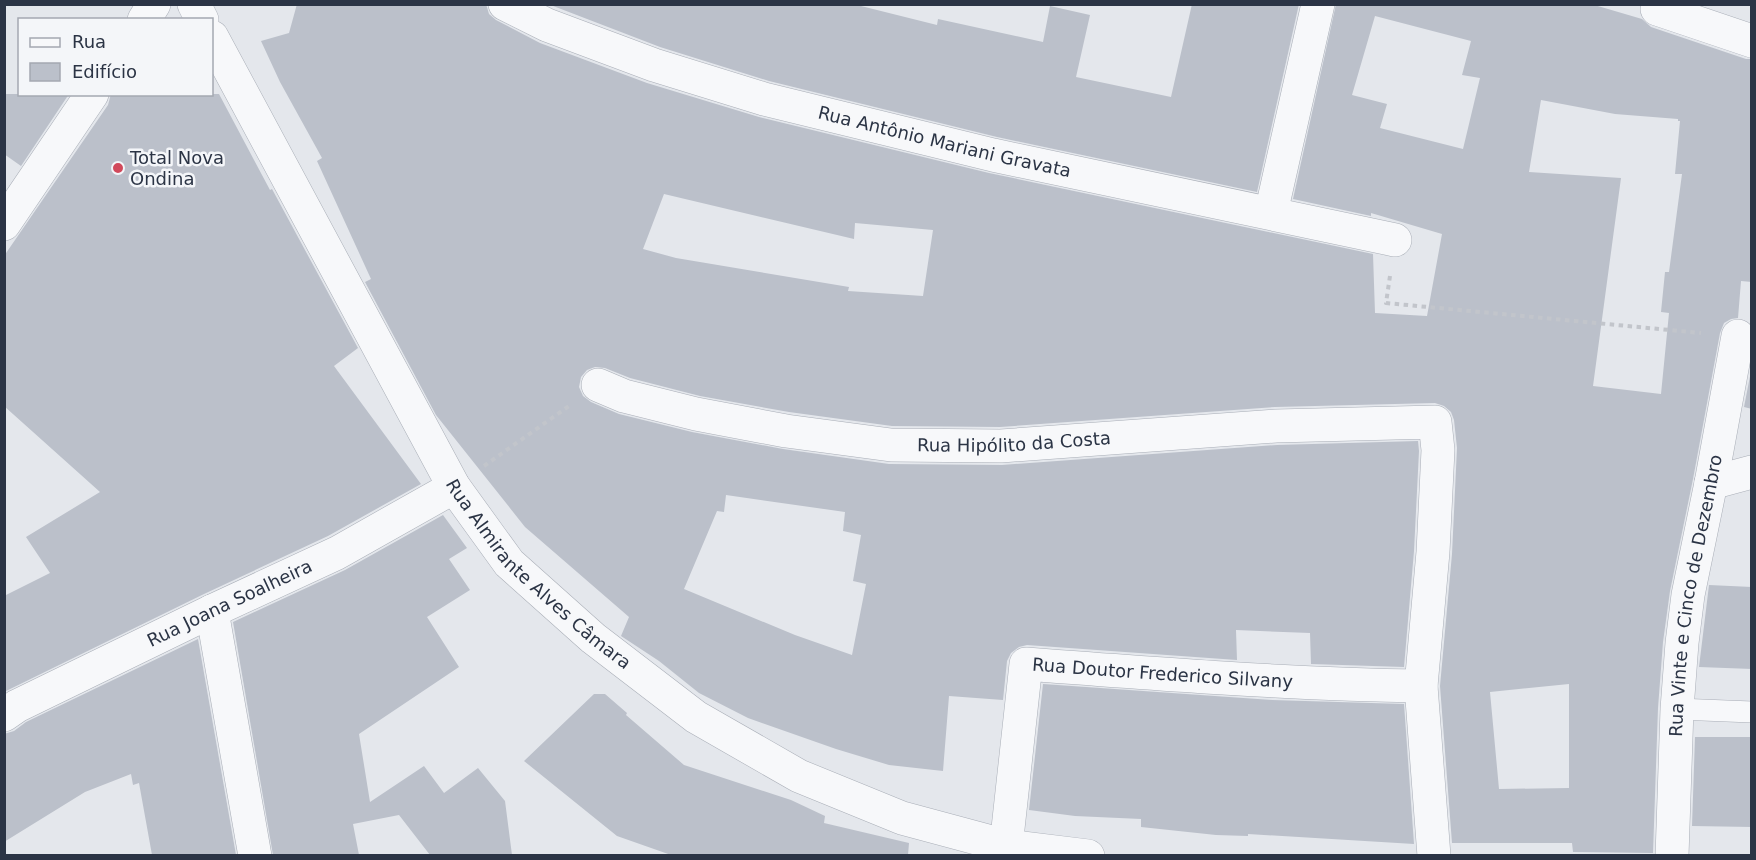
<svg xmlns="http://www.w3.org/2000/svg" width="1756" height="860" viewBox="0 0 1756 860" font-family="'DejaVu Sans',sans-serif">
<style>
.building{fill:#bbc0ca;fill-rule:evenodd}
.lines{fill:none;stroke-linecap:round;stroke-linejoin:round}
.lane-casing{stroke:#a9aeb7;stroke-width:22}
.street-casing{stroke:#a9aeb7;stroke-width:34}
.path{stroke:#c2c5cb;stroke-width:4;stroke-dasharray:4.5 4.5;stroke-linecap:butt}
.lane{stroke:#f7f8fa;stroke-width:21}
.street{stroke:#f7f8fa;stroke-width:33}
.poi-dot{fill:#d1495b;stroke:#f4f6f9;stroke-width:2}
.labels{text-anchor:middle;stroke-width:5;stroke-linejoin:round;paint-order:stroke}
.street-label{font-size:18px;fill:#2b3445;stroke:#f4f6f9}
.poi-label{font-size:18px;fill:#2b3445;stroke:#f4f6f9;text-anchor:start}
</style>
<rect width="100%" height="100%" fill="#e4e7ec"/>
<!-- building -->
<path class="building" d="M 297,4 L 486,4 L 489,14 L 496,20 L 540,43 L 647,83 L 759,117 L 989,173 L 1373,254 L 1375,313 L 1427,316 L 1442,234 L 1371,213 L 1371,216 L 1293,199 L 1336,4 L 1591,4 L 1642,19 L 1651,27 L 1746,59 L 1752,59 L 1752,282 L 1741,281 L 1738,318 L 1731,319 L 1724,323 L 1720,333 L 1693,479 L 1670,591 L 1663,642 L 1658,708 L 1653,853 L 1573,852 L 1572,843 L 1452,843 L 1440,686 L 1452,554 L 1457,448 L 1454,420 L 1451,412 L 1444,406 L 1435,403 L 1275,407 L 1000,427 L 892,426 L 789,412 L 700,396 L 630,378 L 605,368 L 595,367 L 587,370 L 581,377 L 579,387 L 583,396 L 591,402 L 619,414 L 692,432 L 783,449 L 889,464 L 1002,465 L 1277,445 L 1418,441 L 1419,451 L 1414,551 L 1404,667 L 1311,664 L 1310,633 L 1236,630 L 1237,660 L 1027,645 L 1019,647 L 1011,653 L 1007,661 L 1003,700 L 949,696 L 943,771 L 889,765 L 836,749 L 748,718 L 699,693 L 659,661 L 621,636 L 629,617 L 525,527 L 436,415 L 365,282 L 371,279 L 317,161 L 322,158 L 280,82 L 261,41 L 289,33 ZM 1375,16 L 1471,41 L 1462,75 L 1480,78 L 1463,149 L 1380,128 L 1387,104 L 1352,95 ZM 1541,100 L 1615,114 L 1678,119 L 1678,121 L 1680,121 L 1675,174 L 1682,174 L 1669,272 L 1665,272 L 1661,312 L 1669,313 L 1661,394 L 1593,386 L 1621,178 L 1529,172 ZM 664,194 L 854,239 L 855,223 L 933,230 L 923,296 L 848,291 L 849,287 L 676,258 L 643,249 ZM 726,495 L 845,512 L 843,531 L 861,535 L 853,581 L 866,584 L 852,655 L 795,635 L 684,589 L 717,511 L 724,512 ZM 1569,684 L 1569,788 L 1499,789 L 1490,692 Z
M 548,4 L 853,4 L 937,25 L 938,19 L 1043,42 L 1050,6 L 1090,15 L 1076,77 L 1171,97 L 1192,4 L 1299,4 L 1257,192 L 997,137 L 769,81 L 660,47 Z
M 4,94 L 69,94 L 21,166 L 4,154 Z
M 111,94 L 219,94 L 270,190 L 272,189 L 358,348 L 334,366 L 421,484 L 328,536 L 204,594 L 4,692 L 4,596 L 50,573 L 26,537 L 100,492 L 4,406 L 4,256 L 108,105 Z
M 1752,366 L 1752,409 L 1744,407 Z
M 443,515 L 467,548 L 449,559 L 470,590 L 427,617 L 459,667 L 359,734 L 370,802 L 424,766 L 444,793 L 478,768 L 505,801 L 512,855 L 430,855 L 399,815 L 353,824 L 359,855 L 273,855 L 233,622 L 345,570 Z
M 1709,585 L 1752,587 L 1752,669 L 1699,667 Z
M 198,639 L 236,855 L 152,855 L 139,783 L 133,785 L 131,774 L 85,792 L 4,842 L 4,734 L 14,731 L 26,722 Z
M 1043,684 L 1272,700 L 1404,704 L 1414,844 L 1248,834 L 1248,836 L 1216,835 L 1141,827 L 1141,819 L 1075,816 L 1029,810 Z
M 594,694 L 605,694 L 627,713 L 626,715 L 684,765 L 791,800 L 825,816 L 824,823 L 909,843 L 908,855 L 671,855 L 617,836 L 524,761 Z
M 1695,737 L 1752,737 L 1752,827 L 1692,826 Z"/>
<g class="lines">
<!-- lane casing -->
<g class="lane-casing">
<path id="lane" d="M 1677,709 L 1752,712"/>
</g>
<!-- street casing -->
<g class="street-casing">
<g id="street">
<path d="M 194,4 L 202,20"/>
<path id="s1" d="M 505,4 L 547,25 L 654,65 L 764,99 L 993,155 L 1395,240"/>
<path d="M 1657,9 L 1752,41"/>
<path d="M 144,20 L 154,4"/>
<path id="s2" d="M 212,37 L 454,487 L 509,563 L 593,638 L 696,717 L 799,776 L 902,818 L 1006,846 L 1088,856"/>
<path d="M 1271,213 L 1318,4"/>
<path d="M 4,224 L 92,94"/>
<path id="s3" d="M 598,385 L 624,396 L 696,414 L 786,431 L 891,445 L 1001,446 L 1276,426 L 1435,422 L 1438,450 L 1433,552 L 1421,686 L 1434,856"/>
<path d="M 1711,483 L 1752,472"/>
<path d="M 212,611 L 255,856"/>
<path id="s4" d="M 4,715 L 17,706 L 212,611 L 337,553 L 454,487"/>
<path id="s5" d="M 1005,856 L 1026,664 C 1157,674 1289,684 1421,686"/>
<path id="s6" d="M 1672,856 L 1677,709 L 1682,643 L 1688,595 L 1711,483 L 1738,336"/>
</g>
</g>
<!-- path -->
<path class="path" d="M 1390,276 L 1386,303 L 1701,333
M 484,466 L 569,406"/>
<!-- lane -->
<use href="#lane" class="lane"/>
<!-- street -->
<use href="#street" class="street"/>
</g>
<!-- markers -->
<circle class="poi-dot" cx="118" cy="168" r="6"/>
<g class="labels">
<!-- street labels -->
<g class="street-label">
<text dy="6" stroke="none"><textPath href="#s1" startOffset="462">Rua Antônio Mariani Gravata</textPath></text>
<text dy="6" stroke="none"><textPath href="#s3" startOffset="423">Rua Hipólito da Costa</textPath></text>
<text dy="6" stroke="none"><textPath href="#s2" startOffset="633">Rua Almirante Alves Câmara</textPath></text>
<text dy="6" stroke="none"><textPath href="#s6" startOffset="262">Rua Vinte e Cinco de Dezembro</textPath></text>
<text dy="6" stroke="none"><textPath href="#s4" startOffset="252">Rua Joana Soalheira</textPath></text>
<text dy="6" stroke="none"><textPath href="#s5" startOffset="330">Rua Doutor Frederico Silvany</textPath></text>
</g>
<!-- poi labels -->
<g class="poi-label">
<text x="130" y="164">Total Nova<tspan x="130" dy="21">Ondina</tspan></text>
</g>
</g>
<!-- border -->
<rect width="1756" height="860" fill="none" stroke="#2b3445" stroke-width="12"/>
<!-- legend -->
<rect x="18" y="18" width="195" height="78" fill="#f4f6f9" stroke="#a4a8b1" stroke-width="1.5"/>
<rect x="30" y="38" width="30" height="9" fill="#f7f8fa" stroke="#a4a8b1" stroke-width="1.5"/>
<text x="72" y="48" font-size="18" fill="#2b3445">Rua</text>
<rect x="30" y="63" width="30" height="18" fill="#bbc0ca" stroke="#a4a8b1" stroke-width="1.5"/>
<text x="72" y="78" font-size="18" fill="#2b3445">Edifício</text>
</svg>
